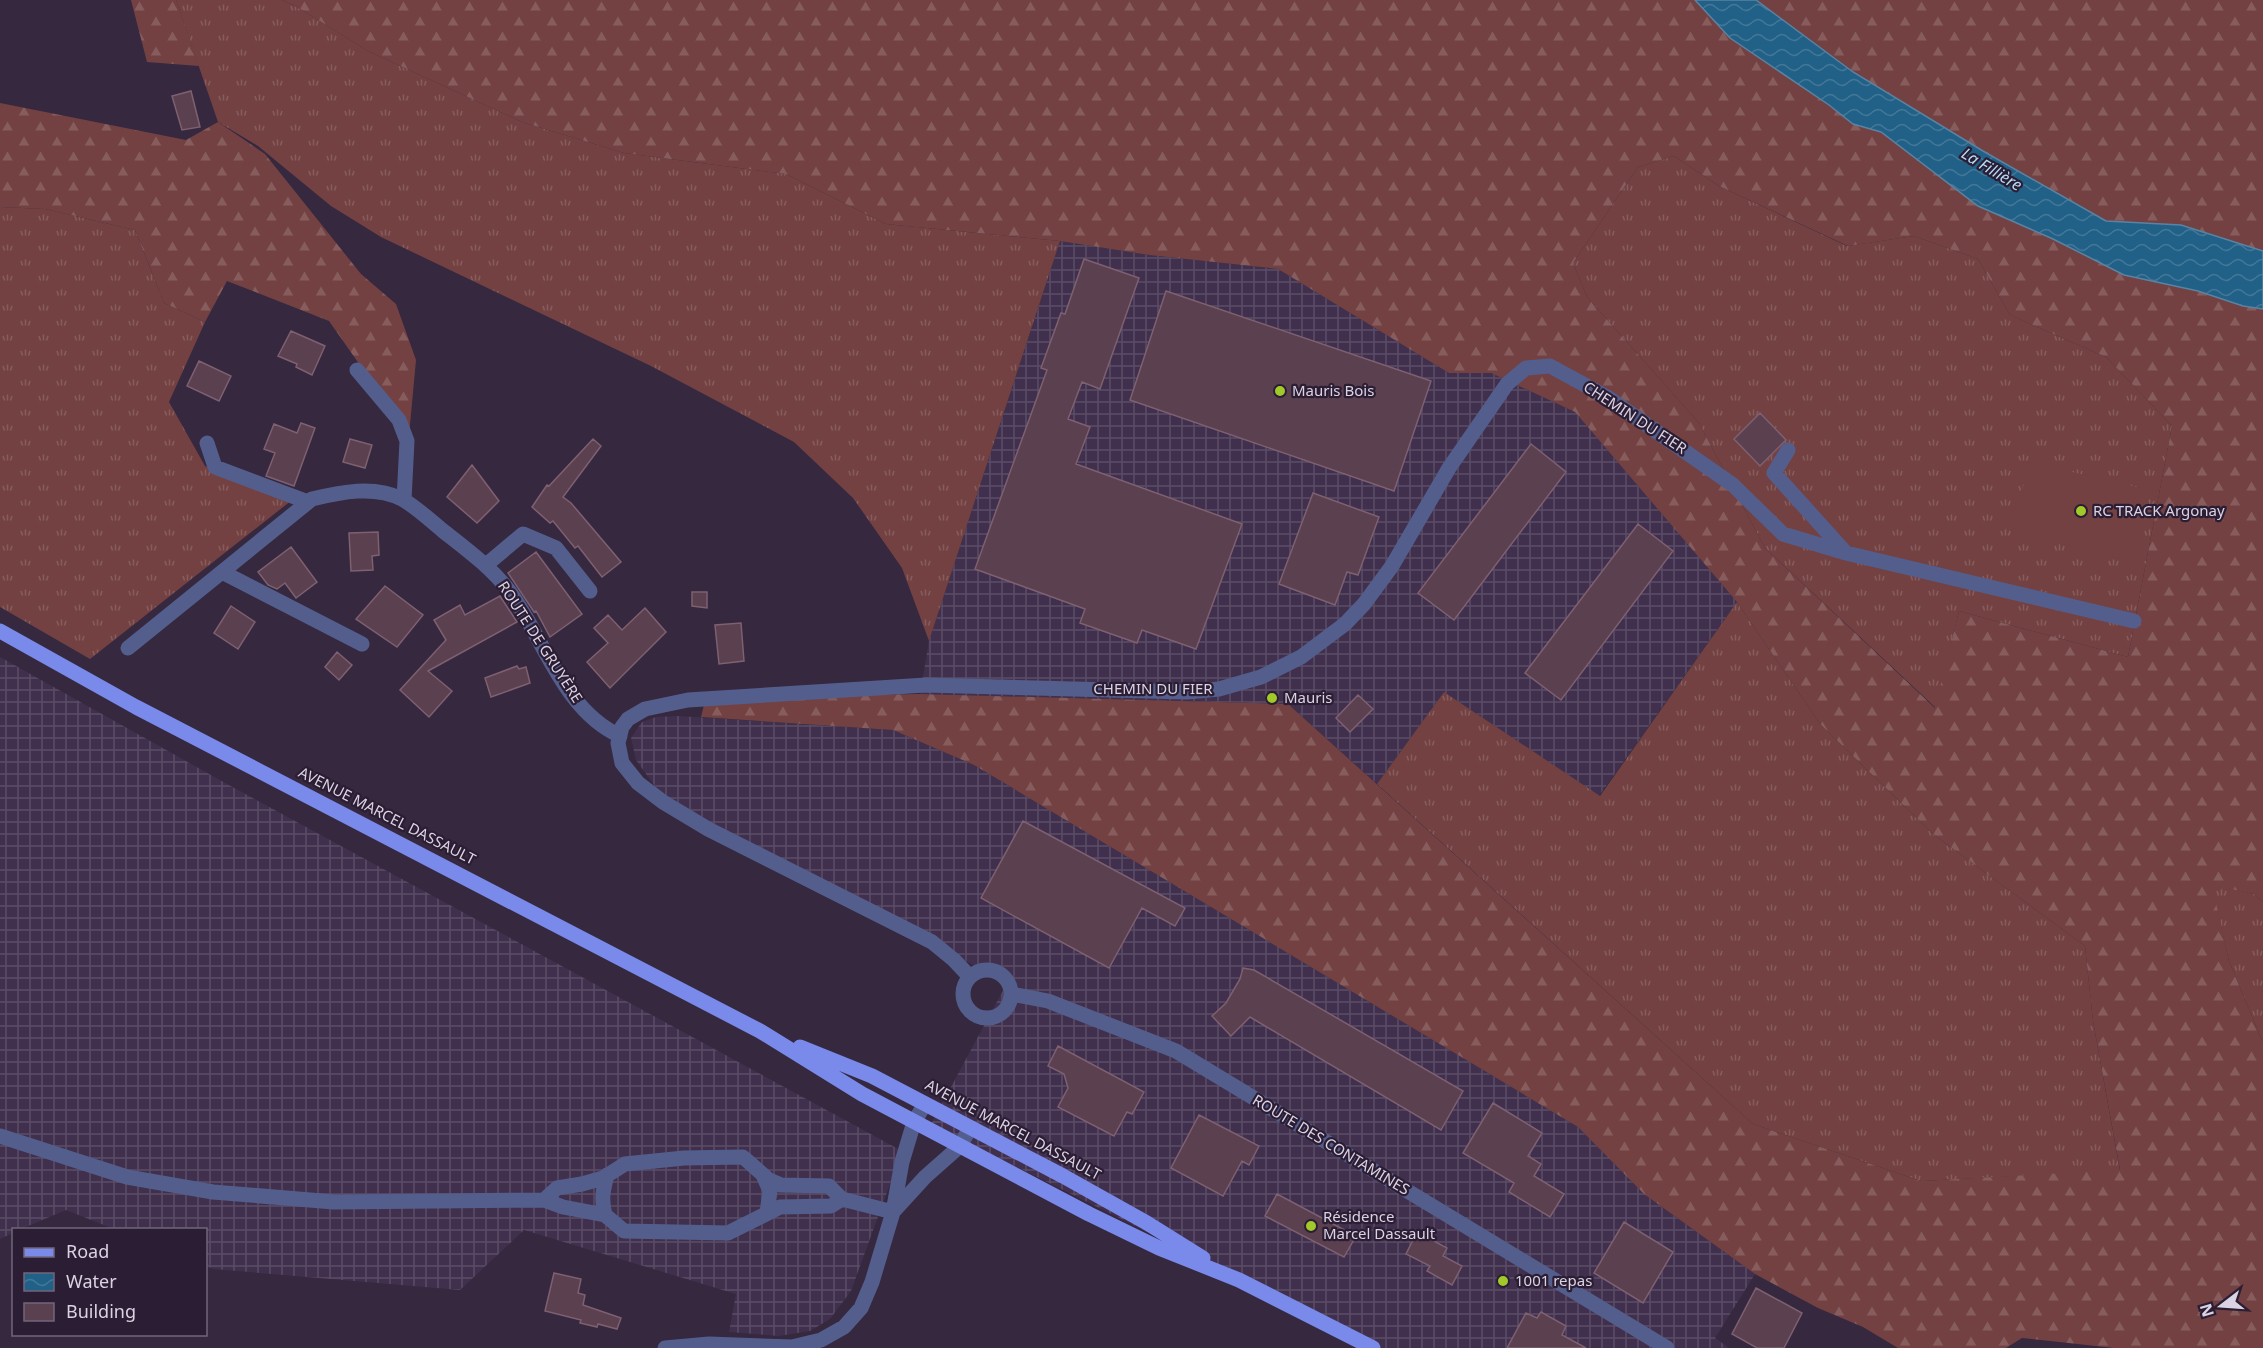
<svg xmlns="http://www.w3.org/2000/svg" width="2263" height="1348" viewBox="0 0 2263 1348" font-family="'Noto Sans',sans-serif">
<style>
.industrial{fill:url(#industrial-grid)}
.grass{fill:url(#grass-tufts)}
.forest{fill:url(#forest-firs);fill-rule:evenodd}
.garden{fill:#734142}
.water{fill:url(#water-waves);stroke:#5a83a3;stroke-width:1.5}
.building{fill:#5b4050;stroke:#7e6071;stroke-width:1.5}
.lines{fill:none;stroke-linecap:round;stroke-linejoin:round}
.minor{stroke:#545e8d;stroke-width:15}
.major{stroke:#798aeb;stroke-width:15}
.poi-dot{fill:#a1c929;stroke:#2b1e34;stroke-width:2}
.labels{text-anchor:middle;stroke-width:4.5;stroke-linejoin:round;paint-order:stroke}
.poi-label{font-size:15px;fill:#dbd3e3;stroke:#2b1e34;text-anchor:start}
.street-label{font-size:15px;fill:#dbd3e3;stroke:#2b1e34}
.water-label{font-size:16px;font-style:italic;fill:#b5dbf7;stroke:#2b1e34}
</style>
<defs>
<pattern id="industrial-grid" width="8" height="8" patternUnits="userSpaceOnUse" patternTransform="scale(1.5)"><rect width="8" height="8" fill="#40304d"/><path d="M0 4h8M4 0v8" fill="none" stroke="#5b4d66"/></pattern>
<pattern id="grass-tufts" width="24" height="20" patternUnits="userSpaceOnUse" patternTransform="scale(1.5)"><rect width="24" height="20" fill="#734142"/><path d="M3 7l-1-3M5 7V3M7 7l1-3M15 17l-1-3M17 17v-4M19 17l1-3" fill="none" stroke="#865c5d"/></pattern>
<pattern id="forest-firs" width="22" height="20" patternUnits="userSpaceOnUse" patternTransform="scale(1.5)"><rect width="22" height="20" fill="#734142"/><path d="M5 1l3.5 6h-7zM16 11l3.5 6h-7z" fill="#865c5d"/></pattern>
<pattern id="water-waves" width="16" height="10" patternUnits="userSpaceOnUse" patternTransform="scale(1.5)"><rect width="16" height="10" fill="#226187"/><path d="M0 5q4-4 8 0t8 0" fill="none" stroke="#427798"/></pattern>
</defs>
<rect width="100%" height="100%" fill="#35283f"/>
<!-- industrial -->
<path class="industrial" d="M 1060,241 L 1149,255 L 1278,269 L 1449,373 L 1491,373 L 1575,412 L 1737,602 L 1599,796 L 1444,692 L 1377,784 L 1288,704 L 920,694 L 929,641 Z
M 0,657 L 227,784 L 902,1151 L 851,1291 L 830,1319 L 810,1331 L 779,1336 L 729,1332 L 736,1294 L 524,1230 L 460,1290 L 214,1269 L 206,1266 L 206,1230 L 114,1229 L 66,1210 L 21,1229 L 14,1230 L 13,1233 L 0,1239 Z
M 678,716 L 893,730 L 974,765 L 1578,1127 L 1644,1194 L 1755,1274 L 1715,1338 L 1729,1348 L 1380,1348 L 931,1124 L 1007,983 L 667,803 L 636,760 L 631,738 L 642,722 L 656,717 Z"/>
<!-- grass -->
<path class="grass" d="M 176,0 L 282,0 L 297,7 L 368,51 L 522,122 L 624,153 L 786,174 L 886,224 L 1060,241 L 929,641 L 902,568 L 853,498 L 794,442 L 651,366 L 381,237 L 331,206 L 258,146 L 218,122 Z
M 1674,156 L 1719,186 L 1847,246 L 1914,236 L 1978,259 L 2010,315 L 2106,357 L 2172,426 L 2128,657 L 1959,611 L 1936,708 L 1765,548 L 1699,423 L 1587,297 L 1573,263 L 1638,167 Z
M 0,207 L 45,209 L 135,230 L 164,303 L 205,322 L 169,402 L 205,466 L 292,500 L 90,659 L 0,607 Z
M 1737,602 L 1820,724 L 1933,834 L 2085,946 L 2093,1021 L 2120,1171 L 1921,1181 L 1753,1124 L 1377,784 L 1444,692 L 1600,796 Z
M 2211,884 L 2254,894 L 2263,902 L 2263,1043 L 2229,961 Z"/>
<!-- forest -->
<path class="forest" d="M 131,0 L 176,0 L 199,66 L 147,62 Z
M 282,0 L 1695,0 L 1730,38 L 1829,105 L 1853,124 L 1881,132 L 1925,166 L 2053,239 L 2124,275 L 2198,291 L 2243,306 L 2263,309 L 2263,902 L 2254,894 L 2212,885 L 2229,961 L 2263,1043 L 2263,1348 L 2114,1348 L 2022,1338 L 2006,1348 L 1898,1348 L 1863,1327 L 1818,1308 L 1755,1274 L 1644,1194 L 1578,1127 L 974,765 L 893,730 L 701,717 L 706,697 L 920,694 L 1288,704 L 1753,1124 L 1921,1181 L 2120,1170 L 2093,1021 L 2085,946 L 1933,834 L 1820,724 L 1737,602 L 1575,412 L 1491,373 L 1449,373 L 1278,269 L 1149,255 L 1060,241 L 886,224 L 786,174 L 624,153 L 522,122 L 368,51 L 297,7 ZM 1674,156 L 1719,186 L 1848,246 L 1914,236 L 1978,259 L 2010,315 L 2106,357 L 2172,426 L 2128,657 L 1959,611 L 1935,708 L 1765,548 L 1699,423 L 1587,297 L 1573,263 L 1638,167 Z
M 1756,0 L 2263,0 L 2263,251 L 2181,225 L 2106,221 L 1983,151 L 1853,72 Z
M 0,103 L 186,140 L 218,122 L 265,154 L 361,274 L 396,304 L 416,360 L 409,435 L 329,321 L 227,281 L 205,322 L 164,303 L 135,230 L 45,209 L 0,207 Z"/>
<!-- garden -->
<path class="garden" d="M 2029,462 L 2150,490 L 2134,561 L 2012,533 Z"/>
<!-- water -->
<path class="water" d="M 1695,0 L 1756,0 L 1853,72 L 1983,151 L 2106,221 L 2181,225 L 2263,251 L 2263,309 L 2243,306 L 2198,291 L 2124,275 L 2053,239 L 1978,206 L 1881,132 L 1853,124 L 1829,105 L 1730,38 Z"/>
<!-- building -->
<path class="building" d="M 191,91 L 200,127 L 182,130 L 172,96 Z
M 1084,259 L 1139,278 L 1100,389 L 1082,382 L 1068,419 L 1090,427 L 1076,464 L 1242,524 L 1196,649 L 1142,630 L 1137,643 L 1080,623 L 1085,609 L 975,569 L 1047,370 L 1041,368 L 1061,313 L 1065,314 Z
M 1166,291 L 1431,381 L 1394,491 L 1130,400 Z
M 291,331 L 325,346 L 312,375 L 296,367 L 297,364 L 278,356 Z
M 199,361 L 231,376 L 219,401 L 187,386 Z
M 1760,413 L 1786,440 L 1760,466 L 1734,439 Z
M 301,423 L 315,428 L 294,486 L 266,476 L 275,453 L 264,449 L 274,424 L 297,433 Z
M 350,439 L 372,445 L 365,468 L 343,462 Z
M 593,439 L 601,446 L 563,497 L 571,503 L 621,562 L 602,577 L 578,546 L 575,548 L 553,521 L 550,523 L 532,507 L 547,485 L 549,486 Z
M 1531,444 L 1566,472 L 1454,620 L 1418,593 Z
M 472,465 L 499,501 L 477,523 L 447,497 Z
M 1313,493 L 1379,517 L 1358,575 L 1347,572 L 1335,605 L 1279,584 Z
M 1638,524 L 1673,551 L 1561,700 L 1525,673 Z
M 378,532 L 379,555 L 372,556 L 373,570 L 351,571 L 349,533 Z
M 291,547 L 317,582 L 296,598 L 285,583 L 277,589 L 268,585 L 258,572 Z
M 536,552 L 582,614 L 550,637 L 536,611 L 534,612 L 508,573 Z
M 385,586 L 423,615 L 397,647 L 356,619 Z
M 692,592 L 707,592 L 707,608 L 692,606 Z
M 500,596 L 517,622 L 428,671 L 452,691 L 429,717 L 400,690 L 446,640 L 434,620 L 460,605 L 465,615 Z
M 231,606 L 255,622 L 238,649 L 214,633 Z
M 645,608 L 666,632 L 610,688 L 587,662 L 608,643 L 594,628 L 608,615 L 622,630 Z
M 741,623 L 744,661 L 719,664 L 715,625 Z
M 337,652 L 352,665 L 339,680 L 325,667 Z
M 517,666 L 519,669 L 526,667 L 530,683 L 491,697 L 485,678 Z
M 1358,695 L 1373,709 L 1350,732 L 1336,718 Z
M 1023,821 L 1185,908 L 1175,926 L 1142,908 L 1109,968 L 981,898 Z
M 1243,968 L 1254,970 L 1463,1091 L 1441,1130 L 1250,1017 L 1231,1036 L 1212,1016 L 1226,1003 L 1240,979 Z
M 1058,1046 L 1144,1092 L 1132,1114 L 1127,1112 L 1114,1136 L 1058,1107 L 1068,1088 L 1064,1074 L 1048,1066 Z
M 1493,1103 L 1542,1133 L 1528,1156 L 1541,1164 L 1534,1176 L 1564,1194 L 1550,1217 L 1509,1192 L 1514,1183 L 1463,1153 Z
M 1199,1115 L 1259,1146 L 1249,1165 L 1242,1161 L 1223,1196 L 1171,1168 Z
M 1277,1194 L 1356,1236 L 1344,1257 L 1265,1216 Z
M 1624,1222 L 1673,1252 L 1643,1303 L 1594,1273 Z
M 1417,1232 L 1447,1248 L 1443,1256 L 1462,1266 L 1452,1285 L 1427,1271 L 1430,1266 L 1406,1254 Z
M 554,1273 L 581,1279 L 578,1293 L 585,1295 L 583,1305 L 621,1318 L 617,1329 L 598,1324 L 597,1327 L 580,1323 L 581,1320 L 545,1311 Z
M 1756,1288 L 1802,1313 L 1784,1348 L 1757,1348 L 1732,1334 Z
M 1541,1312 L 1566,1326 L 1562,1335 L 1586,1348 L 1507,1348 L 1526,1313 L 1537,1318 Z"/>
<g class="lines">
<!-- minor -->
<path class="minor" d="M 357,370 L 399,420 L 407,441 L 404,500
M 207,443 L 215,467 L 308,502
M 1788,450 L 1774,473 L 1846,553
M 486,565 L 523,534 L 556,548 L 590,591
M 222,572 L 362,644
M 128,648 L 312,499 C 341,492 374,485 402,499 C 416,507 430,520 442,530 C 466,549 491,567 510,592 C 544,639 563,710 620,736
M963 994a24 24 0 1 1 48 0a24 24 0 1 1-48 0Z
M 970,977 L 954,960 L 932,942 L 708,829 L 663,802 L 638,783 L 622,763 L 618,743 L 622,727 L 628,719 L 645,709 L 688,700 L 926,685 L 1187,692 L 1219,689 L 1261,677 L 1301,657 L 1345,624 L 1364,604 L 1392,566 L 1449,468 L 1507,384 L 1526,368 L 1550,366 L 1607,397 L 1733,485 L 1783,534 L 1846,553 L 2134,621
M 1011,994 L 1048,1001 L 1176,1051 L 1667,1348
M 0,1136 L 127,1177 L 213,1192 L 334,1202 L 544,1200 L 563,1207 L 605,1215 L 624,1231 L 728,1233 L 780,1207 L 831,1206 L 842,1199
M 763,1175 L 770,1191 L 767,1213
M 544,1200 L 557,1188 L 582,1184 L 603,1178 L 625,1164 L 684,1158 L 743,1157 L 769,1180 L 781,1185 L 829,1186 L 842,1199 L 893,1212
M 893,1212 L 925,1177 L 960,1146 L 970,1128
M 605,1215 C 601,1200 603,1190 607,1175
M 665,1348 L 709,1344 L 792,1347 L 821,1340 L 844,1327 L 861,1308 L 872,1282 L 893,1212 L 902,1162 L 914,1122 L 925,1104"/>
<!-- major -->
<path class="major" d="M 0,631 L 136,707 L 760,1031 L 862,1094 L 1089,1214 L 1159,1248 L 1239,1280 L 1373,1348
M 800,1047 L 872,1076 L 1063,1176 L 1147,1223 L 1203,1258"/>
</g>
<!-- markers -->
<g class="poi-dot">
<circle cx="1280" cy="391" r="6"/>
<circle cx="2081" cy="511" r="6"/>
<circle cx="1272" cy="698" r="6"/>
<circle cx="1311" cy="1226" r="6"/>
<circle cx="1503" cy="1281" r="6"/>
</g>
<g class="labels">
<!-- poi labels -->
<g class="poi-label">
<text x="1292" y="396">Mauris Bois</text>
<text x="2093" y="516">RC TRACK Argonay</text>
<text x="1284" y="703">Mauris</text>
<text x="1323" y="1222">Résidence<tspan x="1323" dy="17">Marcel Dassault</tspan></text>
<text x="1515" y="1286">1001 repas</text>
</g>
<!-- street labels -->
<g class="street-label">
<text transform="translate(1635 418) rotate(33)" y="5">CHEMIN DU FIER</text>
<text transform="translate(540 642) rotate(57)" y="5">ROUTE DE GRUYÈRE</text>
<text x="1153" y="694">CHEMIN DU FIER</text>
<text transform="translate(387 816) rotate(27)" y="5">AVENUE MARCEL DASSAULT</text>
<text transform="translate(1013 1130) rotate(28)" y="5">AVENUE MARCEL DASSAULT</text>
<text transform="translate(1331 1145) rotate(31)" y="5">ROUTE DES CONTAMINES</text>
</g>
<!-- water labels -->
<g class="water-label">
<text transform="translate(1992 169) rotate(31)" y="6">La Fillière</text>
</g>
</g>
<!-- legend -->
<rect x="12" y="1228" width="195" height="108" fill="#2b1e34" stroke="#71667a" stroke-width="1.5"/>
<rect x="24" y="1248" width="30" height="9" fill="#798aeb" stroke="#71667a" stroke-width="1.5"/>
<text x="66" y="1258" font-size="18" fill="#dbd3e3">Road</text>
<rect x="24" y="1273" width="30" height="18" fill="url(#water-waves)" stroke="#71667a" stroke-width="1.5"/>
<text x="66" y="1288" font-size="18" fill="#dbd3e3">Water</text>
<rect x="24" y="1303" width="30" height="18" fill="#5b4050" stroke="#71667a" stroke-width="1.5"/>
<text x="66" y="1318" font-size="18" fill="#dbd3e3">Building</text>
<!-- north arrow -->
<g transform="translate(2221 1306) rotate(253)" stroke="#2b1e34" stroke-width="4.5" paint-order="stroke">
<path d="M0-4.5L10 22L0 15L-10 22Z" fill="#dbd3e3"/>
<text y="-9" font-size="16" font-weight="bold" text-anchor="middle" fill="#dbd3e3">N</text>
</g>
</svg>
